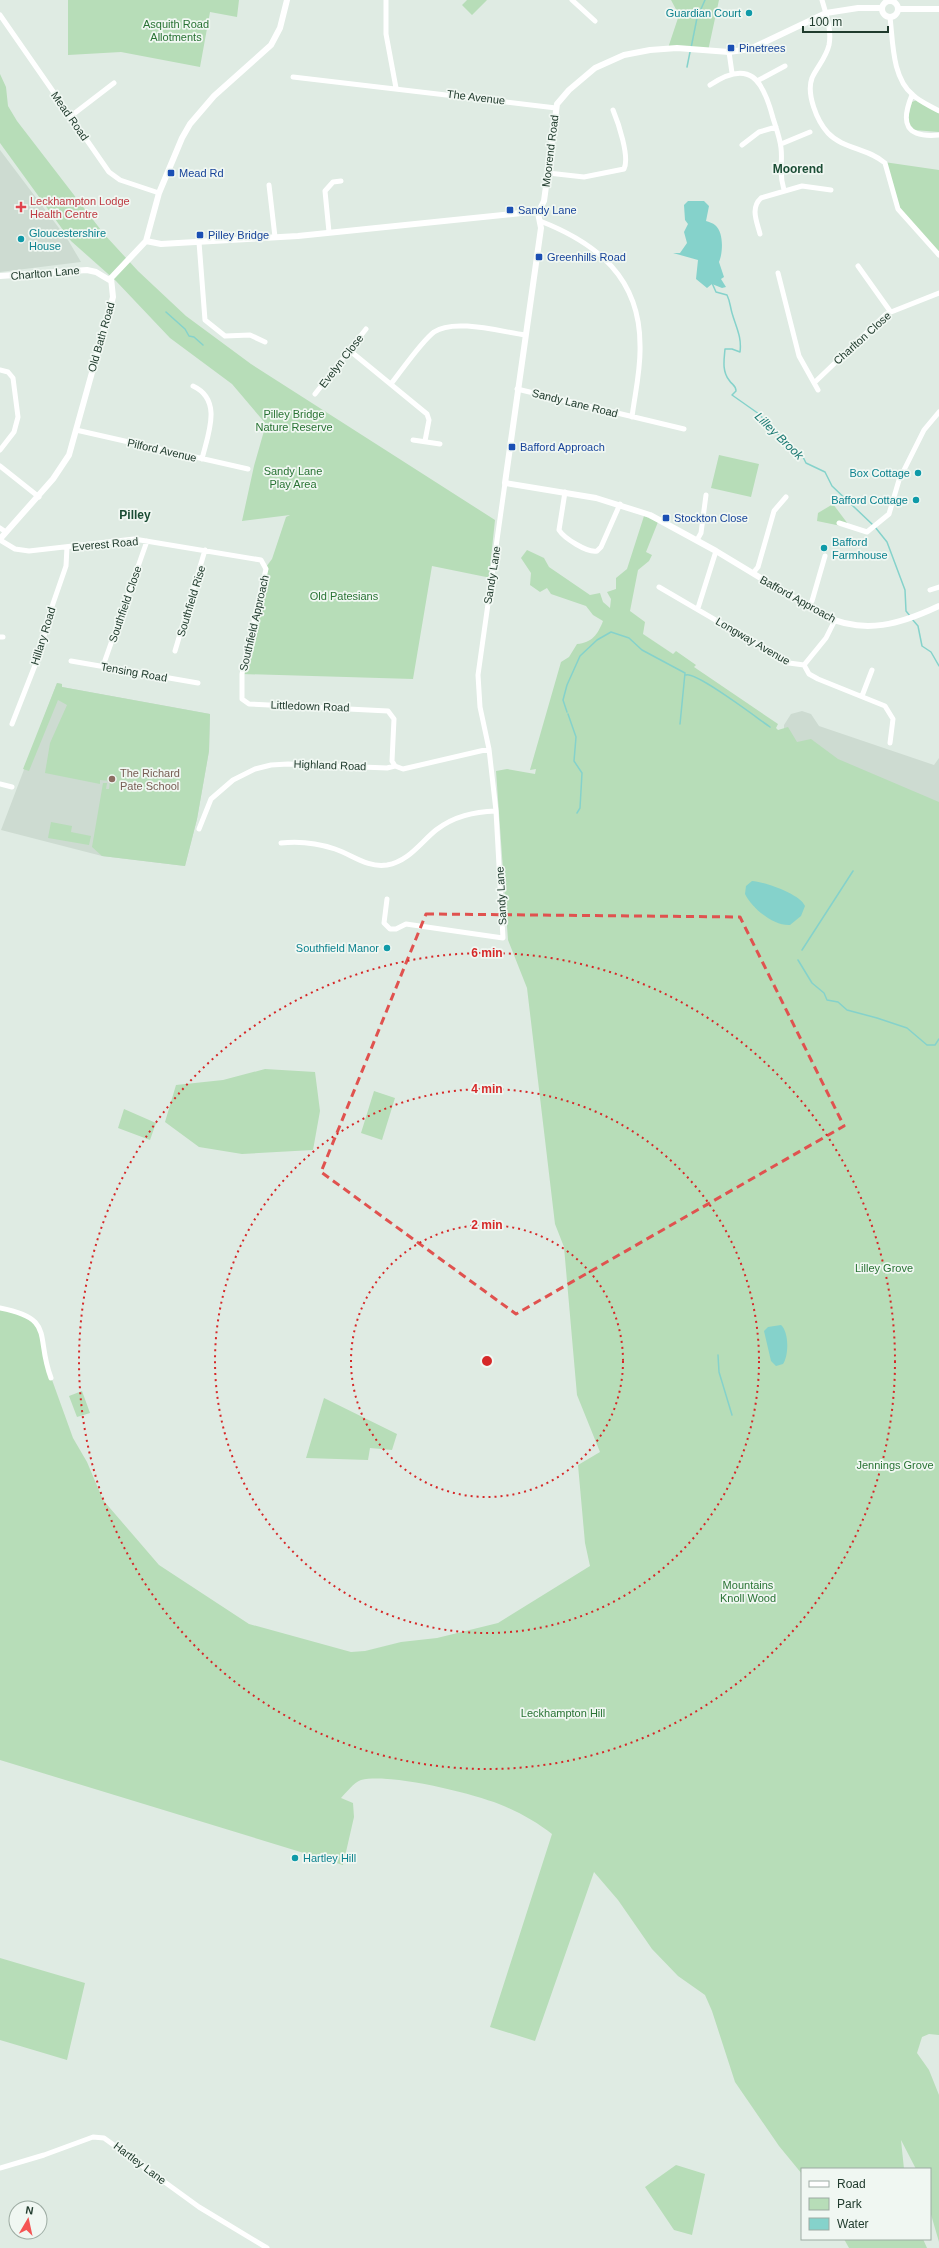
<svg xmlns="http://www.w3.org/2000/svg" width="939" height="2248" viewBox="0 0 939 2248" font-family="Arial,sans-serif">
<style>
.built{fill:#cddbd1}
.green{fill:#b7ddb8}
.water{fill:#85d2cb}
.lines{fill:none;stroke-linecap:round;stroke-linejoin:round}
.stream{stroke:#85d2cb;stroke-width:1.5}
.minor{stroke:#fff;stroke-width:5}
.tertiary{stroke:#fff;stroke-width:6}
.marked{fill:none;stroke:#e0524f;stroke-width:3;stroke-dasharray:8 5;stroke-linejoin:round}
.ring{fill:none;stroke:#d62828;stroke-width:2;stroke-dasharray:2 4}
.culture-dot{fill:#0f9aa8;stroke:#f0f7f2;stroke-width:1.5}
.transit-dot{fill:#1a4fb4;stroke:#f0f7f2;stroke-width:1.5}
.health-dot{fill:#e0444e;stroke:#f0f7f2;stroke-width:1.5}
.education-dot{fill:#8d6e63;stroke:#f0f7f2;stroke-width:1.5}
.labels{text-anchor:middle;stroke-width:3.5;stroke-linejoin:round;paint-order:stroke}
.culture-label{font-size:11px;fill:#0d838f;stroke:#f0f7f2;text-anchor:end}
.park-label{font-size:11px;fill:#297334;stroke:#f0f7f2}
.transit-label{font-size:11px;fill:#164399;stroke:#f0f7f2;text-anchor:start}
.street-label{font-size:11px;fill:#203b2d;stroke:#f0f7f2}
.health-label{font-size:11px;fill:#be3a42;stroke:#f0f7f2;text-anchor:start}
.education-label{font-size:11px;fill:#785e54;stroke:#f0f7f2;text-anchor:start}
.neighbourhood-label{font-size:12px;font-weight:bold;fill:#1b4d35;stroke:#f0f7f2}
.water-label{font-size:12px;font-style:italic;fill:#197871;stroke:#f0f7f2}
.centre{fill:#d62828;stroke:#f0f7f2;stroke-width:2}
.ring-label{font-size:12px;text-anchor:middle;font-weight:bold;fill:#d62828;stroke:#f0f7f2;stroke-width:3.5;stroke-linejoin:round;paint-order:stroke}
</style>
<rect width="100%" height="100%" fill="#dfebe3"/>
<!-- built -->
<path class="built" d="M 0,150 L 68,240 L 81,262 L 0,272 Z
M 57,683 L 62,684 L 62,687 L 210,714 L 209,751 L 197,819 L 185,866 L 102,856 L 1,830 Z
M 802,711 L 811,714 L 819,726 L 934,765 L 939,758 L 939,811 L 797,745 L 784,732 L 784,725 L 791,714 Z"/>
<!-- green -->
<path class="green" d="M 68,0 L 239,0 L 237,17 L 210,12 L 200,67 L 121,52 L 68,55 Z
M 467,0 L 487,0 L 472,15 L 462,5 Z
M 671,0 L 719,0 L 708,51 L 668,48 L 679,15 Z
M 0,74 L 6,87 L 8,106 L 17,121 L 104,234 L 138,271 L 186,316 L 251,364 L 495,520 L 490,567 L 493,569 L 491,578 L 432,566 L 413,679 L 242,674 L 266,567 L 272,559 L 286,517 L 290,515 L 242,521 L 254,466 L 266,424 L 232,384 L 170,338 L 116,281 L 71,241 L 0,143 Z
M 917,100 L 939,113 L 939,132 L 914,130 L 907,122 L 912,102 Z
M 884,162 L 939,170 L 939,255 L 898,209 Z
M 719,455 L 759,464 L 751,497 L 711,488 Z
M 833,504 L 851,528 L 817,521 L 818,513 Z
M 644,516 L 658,522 L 646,552 L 652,555 L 649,561 L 638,570 L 630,611 L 645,622 L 643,634 L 673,654 L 676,651 L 696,665 L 694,667 L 778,724 L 776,728 L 778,730 L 788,727 L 797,742 L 811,739 L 838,759 L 939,802 L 939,2035 L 929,2034 L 922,2037 L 917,2053 L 929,2070 L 939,2095 L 939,2242 L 930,2211 L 930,2169 L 916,2169 L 901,2140 L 904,2169 L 802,2169 L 802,2174 L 779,2146 L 735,2082 L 712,2011 L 705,1995 L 678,1976 L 652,1949 L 618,1900 L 594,1872 L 535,2041 L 490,2027 L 552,1834 C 537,1822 517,1811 499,1804 C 470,1793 391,1773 361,1780 C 354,1782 346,1793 341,1798 L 353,1803 L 354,1817 L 343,1865 L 0,1760 L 0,1308 L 36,1321 L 47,1366 L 73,1438 L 87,1462 L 103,1500 L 159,1565 L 249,1624 L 351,1652 L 365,1651 L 401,1642 L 437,1638 L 498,1623 L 590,1566 L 585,1543 L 578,1465 L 600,1452 L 577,1395 L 564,1247 L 555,1224 L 527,988 L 508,940 L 496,771 L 507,769 L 535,774 L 536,769 L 530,770 L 561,662 L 569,657 L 577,644 C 592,643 598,634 603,621 L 593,615 L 586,606 L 551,594 L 547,588 L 540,592 L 530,585 L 531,573 L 521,558 L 527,550 L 544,558 L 549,567 L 590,595 L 600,593 L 603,602 L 610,608 L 611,599 L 607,592 L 616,589 L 616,578 L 627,569 Z
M 57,683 L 62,684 L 62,687 L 210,714 L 209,751 L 197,819 L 185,866 L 102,856 L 92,847 L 103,783 L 107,783 L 106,789 L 109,789 L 110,781 L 100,780 L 100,784 L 45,773 L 50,743 L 67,705 L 58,700 L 29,771 L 23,769 Z
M 51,822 L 72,826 L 71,832 L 91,836 L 89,845 L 48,838 Z
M 265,1069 L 315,1072 L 320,1111 L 313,1150 L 242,1154 L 199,1147 L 165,1122 L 176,1085 L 223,1080 Z
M 374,1091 L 395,1098 L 382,1140 L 361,1133 Z
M 124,1109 L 156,1123 L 150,1140 L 118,1128 Z
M 82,1391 L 90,1413 L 77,1417 L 69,1396 Z
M 324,1398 L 397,1434 L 392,1450 L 370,1448 L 368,1460 L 306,1458 Z
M 0,1958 L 85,1983 L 67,2060 L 0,2040 Z
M 676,2165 L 705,2174 L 692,2235 L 674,2230 L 645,2187 Z
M 844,2239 L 923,2239 L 927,2248 L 849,2248 Z"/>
<!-- water -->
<path class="water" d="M 688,201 L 704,201 L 709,206 L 706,221 C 709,222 713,223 715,225 C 724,232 723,253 719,262 L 724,277 L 721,279 L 726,287 L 722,288 L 712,284 L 707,288 L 696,279 L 698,260 L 673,253 L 680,253 L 687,243 L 684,232 L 688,224 L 685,220 L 684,205 Z
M 752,881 C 765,882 800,894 805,906 L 801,916 L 790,925 C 773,926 752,908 745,894 L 746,886 Z
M 781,1325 C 789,1332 789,1355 783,1364 L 776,1366 L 771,1361 L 764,1331 L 768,1327 Z"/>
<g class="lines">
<!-- stream -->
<path class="stream" d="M 691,48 L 697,18 L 705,0
M 687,67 L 690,52
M 712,283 L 716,292 L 727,295 C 730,301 730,306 732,313 C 736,327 742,337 740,352 L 732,349 L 725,349 C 724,360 722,371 729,380 C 732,385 736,385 736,391 L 732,395 L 759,414 L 793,450 L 803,457 L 806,463 L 825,472 L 832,486 L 873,525
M 166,312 L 185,329 L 189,336 L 194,337 L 203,345
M 875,527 L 887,542 L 905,590 L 906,611 L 910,616
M 912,619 L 918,626 L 922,646 L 931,652 L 939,666
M 686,675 C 697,672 757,718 770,727
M 567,712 L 563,700 L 567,685 L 580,656 L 597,640 L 611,632 L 629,638 L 642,650 L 685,673 L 680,724
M 568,714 L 576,737 L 574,761 L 582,773 L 580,808 L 577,813
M 802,950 L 853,871
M 798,960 L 812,983 L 824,993 L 827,1000 L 838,1002 L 847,1010 L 877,1018 L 907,1028 L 927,1045 L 935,1045 L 939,1039
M 718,1355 L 719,1372 L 732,1415"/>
<!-- minor -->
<path class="minor" d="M 386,0 L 386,34 L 396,88
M 572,0 L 595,21
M 822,0 C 826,14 832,30 829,45 C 826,58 817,67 812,78 C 806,94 817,121 828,133 C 843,149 868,148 885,163 L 898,209 L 939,255
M 0,15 L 109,172 L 120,180 L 159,193
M 890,17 C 893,42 892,78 913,95 C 920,102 931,106 939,111
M 729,52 L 732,73
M 293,77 L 556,108
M 757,81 L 785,66
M 710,85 C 750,58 763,80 773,118 C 776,128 780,138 781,148 C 783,165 778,170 784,190
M 912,95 C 900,124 906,138 939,135
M 71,116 L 114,83
M 781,144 L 810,132
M 742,145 L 759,132 L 776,127
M 548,173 L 584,177 L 624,169 C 630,157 618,122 613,110
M 269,185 L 275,237
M 540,221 C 597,243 640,278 640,345 C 641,369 635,393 632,417
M 329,232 L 325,191 L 333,182 L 341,181
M 760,234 C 757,222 750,208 761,198 L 802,186 L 831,190
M 199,242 L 205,320 L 225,336 L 250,335 L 265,342
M 858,266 L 890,311
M 778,273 L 799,356 L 818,390
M 349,350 L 427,414 L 429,420 L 425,441
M 0,370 L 8,372 L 13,378 L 18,417 L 14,432 L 0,450
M 814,383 L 886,314 L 939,293
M 391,384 C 402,370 421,342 434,332 C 454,318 502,332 525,335
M 193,386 C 223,400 208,434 202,459
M 517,389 L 684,429
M 315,394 L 366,329
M 76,430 L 248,469
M 413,440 L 440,444
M 0,466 L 39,497
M 565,492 L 559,530 C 564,538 587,553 597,551 L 601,547 L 620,504
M 839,523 L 867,532 L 889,514 L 899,480 L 924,430 L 939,412
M 0,528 L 6,532
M 0,540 L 15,549 L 29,551 L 134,539 L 261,560 L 266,569 L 242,674 L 242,699 L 249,704 L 388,711 L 394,719 L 392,761 L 395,766
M 697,540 L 701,533 L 706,495
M 753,573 L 758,567 L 774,511 L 786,497
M 659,587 L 789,663 L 804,665 L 826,638 L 835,620
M 930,590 L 939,587
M 808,606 L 812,601 L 825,556
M 698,608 L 716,551
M 0,637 L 3,637
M 175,651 L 205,550
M 71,661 L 198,683
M 804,665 L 809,674 L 818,679 L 885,706 L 893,719 L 890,743
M 103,666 L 147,541
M 862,696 L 872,670
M 12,724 L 41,650 L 48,618 L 66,566 L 67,547
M 0,784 L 12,787
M 199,829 L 211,799 L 233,780 L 255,769 L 271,765 L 288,764 L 387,768 L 395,766 L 403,769 L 489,749
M 281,843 C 299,841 317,843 335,849 C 353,855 367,868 387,865 C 409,861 420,843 436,830 C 454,816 474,812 496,811
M 387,899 L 384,923 L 390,929 L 396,929 L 406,924 L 503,938 L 496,811 L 489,749 L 480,707 L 478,675 L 505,483
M 0,1308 C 56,1319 35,1336 51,1378
M 0,2168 L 44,2155 L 93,2137 L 104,2138 L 199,2207 L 267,2248"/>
<!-- tertiary -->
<path class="tertiary" d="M882 9a8 8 0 1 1 16 0a8 8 0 1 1-16 0Z
M 898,9 L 939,9
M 538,213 L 541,228 L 505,483 L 596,498 L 650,515 L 716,551 L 824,616 C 865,635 901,624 939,606
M 538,213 L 544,201 L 557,104 L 569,90 L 595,68 L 624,55 L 650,50 L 677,48 L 729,52 L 750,49 L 826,13 L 858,8 L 881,8
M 146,241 L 161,244 L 298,236 L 531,212 L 538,213
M 0,276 L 87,270 L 96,272 L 111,281
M 0,539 L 53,479 L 69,455 L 113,297 L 111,278 L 146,241 L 159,193 L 182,138 L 190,124 L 214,96 L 271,45 L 280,28 L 287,0"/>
</g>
<!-- marked area -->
<path class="marked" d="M 426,914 L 740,917 L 844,1126 L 516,1314 L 321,1172 Z"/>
<!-- distance rings -->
<g class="ring">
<circle cx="487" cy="1361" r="136"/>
<circle cx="487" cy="1361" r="272"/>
<circle cx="487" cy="1361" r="408"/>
</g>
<!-- markers -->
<g class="culture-dot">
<circle cx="749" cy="13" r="4"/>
<circle cx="21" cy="239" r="4"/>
<circle cx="918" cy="473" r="4"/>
<circle cx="916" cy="500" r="4"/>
<circle cx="824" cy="548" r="4"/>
<circle cx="387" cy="948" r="4"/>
<circle cx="295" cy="1858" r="4"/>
</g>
<g class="transit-dot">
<rect x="727" y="44" width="8" height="8" rx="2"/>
<rect x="167" y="169" width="8" height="8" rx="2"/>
<rect x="506" y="206" width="8" height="8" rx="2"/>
<rect x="196" y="231" width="8" height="8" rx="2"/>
<rect x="535" y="253" width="8" height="8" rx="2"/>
<rect x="508" y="443" width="8" height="8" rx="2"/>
<rect x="662" y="514" width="8" height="8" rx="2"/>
</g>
<path class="health-dot" d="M19 201h4v4h4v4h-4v4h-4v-4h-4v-4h4z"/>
<circle class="education-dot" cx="112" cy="779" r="4"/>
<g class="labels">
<!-- culture labels -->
<g class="culture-label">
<text x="741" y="17">Guardian Court</text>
<text x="29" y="237" text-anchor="start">Gloucestershire<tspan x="29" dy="13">House</tspan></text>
<text x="910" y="477">Box Cottage</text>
<text x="908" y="504">Bafford Cottage</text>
<text x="832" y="546" text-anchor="start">Bafford<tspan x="832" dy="13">Farmhouse</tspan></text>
<text x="379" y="952">Southfield Manor</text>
<text x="303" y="1862" text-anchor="start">Hartley Hill</text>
</g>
<!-- park labels -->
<g class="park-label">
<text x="176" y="28">Asquith Road<tspan x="176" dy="13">Allotments</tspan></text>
<text x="294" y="418">Pilley Bridge<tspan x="294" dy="13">Nature Reserve</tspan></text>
<text x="293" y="475">Sandy Lane<tspan x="293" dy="13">Play Area</tspan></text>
<text x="344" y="600">Old Patesians</text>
<text x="884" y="1272">Lilley Grove</text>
<text x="895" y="1469">Jennings Grove</text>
<text x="748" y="1589">Mountains<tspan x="748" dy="13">Knoll Wood</tspan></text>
<text x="563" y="1717">Leckhampton Hill</text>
</g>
<!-- transit labels -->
<g class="transit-label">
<text x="739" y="52">Pinetrees</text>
<text x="179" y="177">Mead Rd</text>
<text x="518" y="214">Sandy Lane</text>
<text x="208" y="239">Pilley Bridge</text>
<text x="547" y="261">Greenhills Road</text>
<text x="520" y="451">Bafford Approach</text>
<text x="674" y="522">Stockton Close</text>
</g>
<!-- street labels -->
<g class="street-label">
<text transform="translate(476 97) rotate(7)" y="4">The Avenue</text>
<text transform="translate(70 116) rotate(55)" y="4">Mead Road</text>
<text transform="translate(550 151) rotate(-83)" y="4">Moorend Road</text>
<text transform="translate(45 273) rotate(-5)" y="4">Charlton Lane</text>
<text transform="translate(101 337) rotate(-74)" y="4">Old Bath Road</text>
<text transform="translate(862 338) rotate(-42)" y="4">Charlton Close</text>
<text transform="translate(341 361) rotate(-52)" y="4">Evelyn Close</text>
<text transform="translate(575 403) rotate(14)" y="4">Sandy Lane Road</text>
<text transform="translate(162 450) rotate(13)" y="4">Pilford Avenue</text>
<text transform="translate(105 544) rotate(-5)" y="4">Everest Road</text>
<text transform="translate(492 575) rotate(-81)" y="4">Sandy Lane</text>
<text transform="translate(798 599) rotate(29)" y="4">Bafford Approach</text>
<text transform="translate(191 601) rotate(-73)" y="4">Southfield Rise</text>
<text transform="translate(125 604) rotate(-71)" y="4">Southfield Close</text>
<text transform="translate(254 623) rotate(-77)" y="4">Southfield Approach</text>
<text transform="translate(43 636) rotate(-73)" y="4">Hillary Road</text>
<text transform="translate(753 641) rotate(30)" y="4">Longway Avenue</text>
<text transform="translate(134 672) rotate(10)" y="4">Tensing Road</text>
<text transform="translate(310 706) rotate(2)" y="4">Littledown Road</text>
<text transform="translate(330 765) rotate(2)" y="4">Highland Road</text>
<text transform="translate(501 896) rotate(-93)" y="4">Sandy Lane</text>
<text transform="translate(140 2163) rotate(37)" y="4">Hartley Lane</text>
</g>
<!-- health labels -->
<g class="health-label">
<text x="30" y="205">Leckhampton Lodge<tspan x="30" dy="13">Health Centre</tspan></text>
</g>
<!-- education labels -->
<g class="education-label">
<text x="120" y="777">The Richard<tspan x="120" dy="13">Pate School</tspan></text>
</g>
<!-- neighbourhood labels -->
<g class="neighbourhood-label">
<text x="798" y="173">Moorend</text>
<text x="135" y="519">Pilley</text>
</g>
<!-- water labels -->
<g class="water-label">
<text transform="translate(779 436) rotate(44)" y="4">Lilley Brook</text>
</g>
</g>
<circle cx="487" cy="1361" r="6" class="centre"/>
<g class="ring-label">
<text x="487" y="957">6 min</text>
<text x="487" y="1093">4 min</text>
<text x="487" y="1229">2 min</text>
</g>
<!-- legend -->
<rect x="801" y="2168" width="130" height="72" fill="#f0f7f2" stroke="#9daca3"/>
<rect x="809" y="2181" width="20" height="6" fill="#ffffff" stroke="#9daca3"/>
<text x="837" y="2188" font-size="12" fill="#203b2d">Road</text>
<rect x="809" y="2198" width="20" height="12" fill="#b7ddb8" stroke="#9daca3"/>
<text x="837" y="2208" font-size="12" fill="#203b2d">Park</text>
<rect x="809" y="2218" width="20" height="12" fill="#85d2cb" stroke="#9daca3"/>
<text x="837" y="2228" font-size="12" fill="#203b2d">Water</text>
<!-- north arrow -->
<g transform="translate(28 2220) rotate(9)"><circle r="19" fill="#f0f7f2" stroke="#9daca3"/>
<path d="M0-3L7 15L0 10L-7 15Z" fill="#f55453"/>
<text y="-6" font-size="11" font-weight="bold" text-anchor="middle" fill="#203b2d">N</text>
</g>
<!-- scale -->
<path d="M803 26v6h85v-6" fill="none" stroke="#203b2d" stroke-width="2"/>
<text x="809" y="26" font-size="12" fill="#203b2d" stroke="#f0f7f2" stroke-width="3" paint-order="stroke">100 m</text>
</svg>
